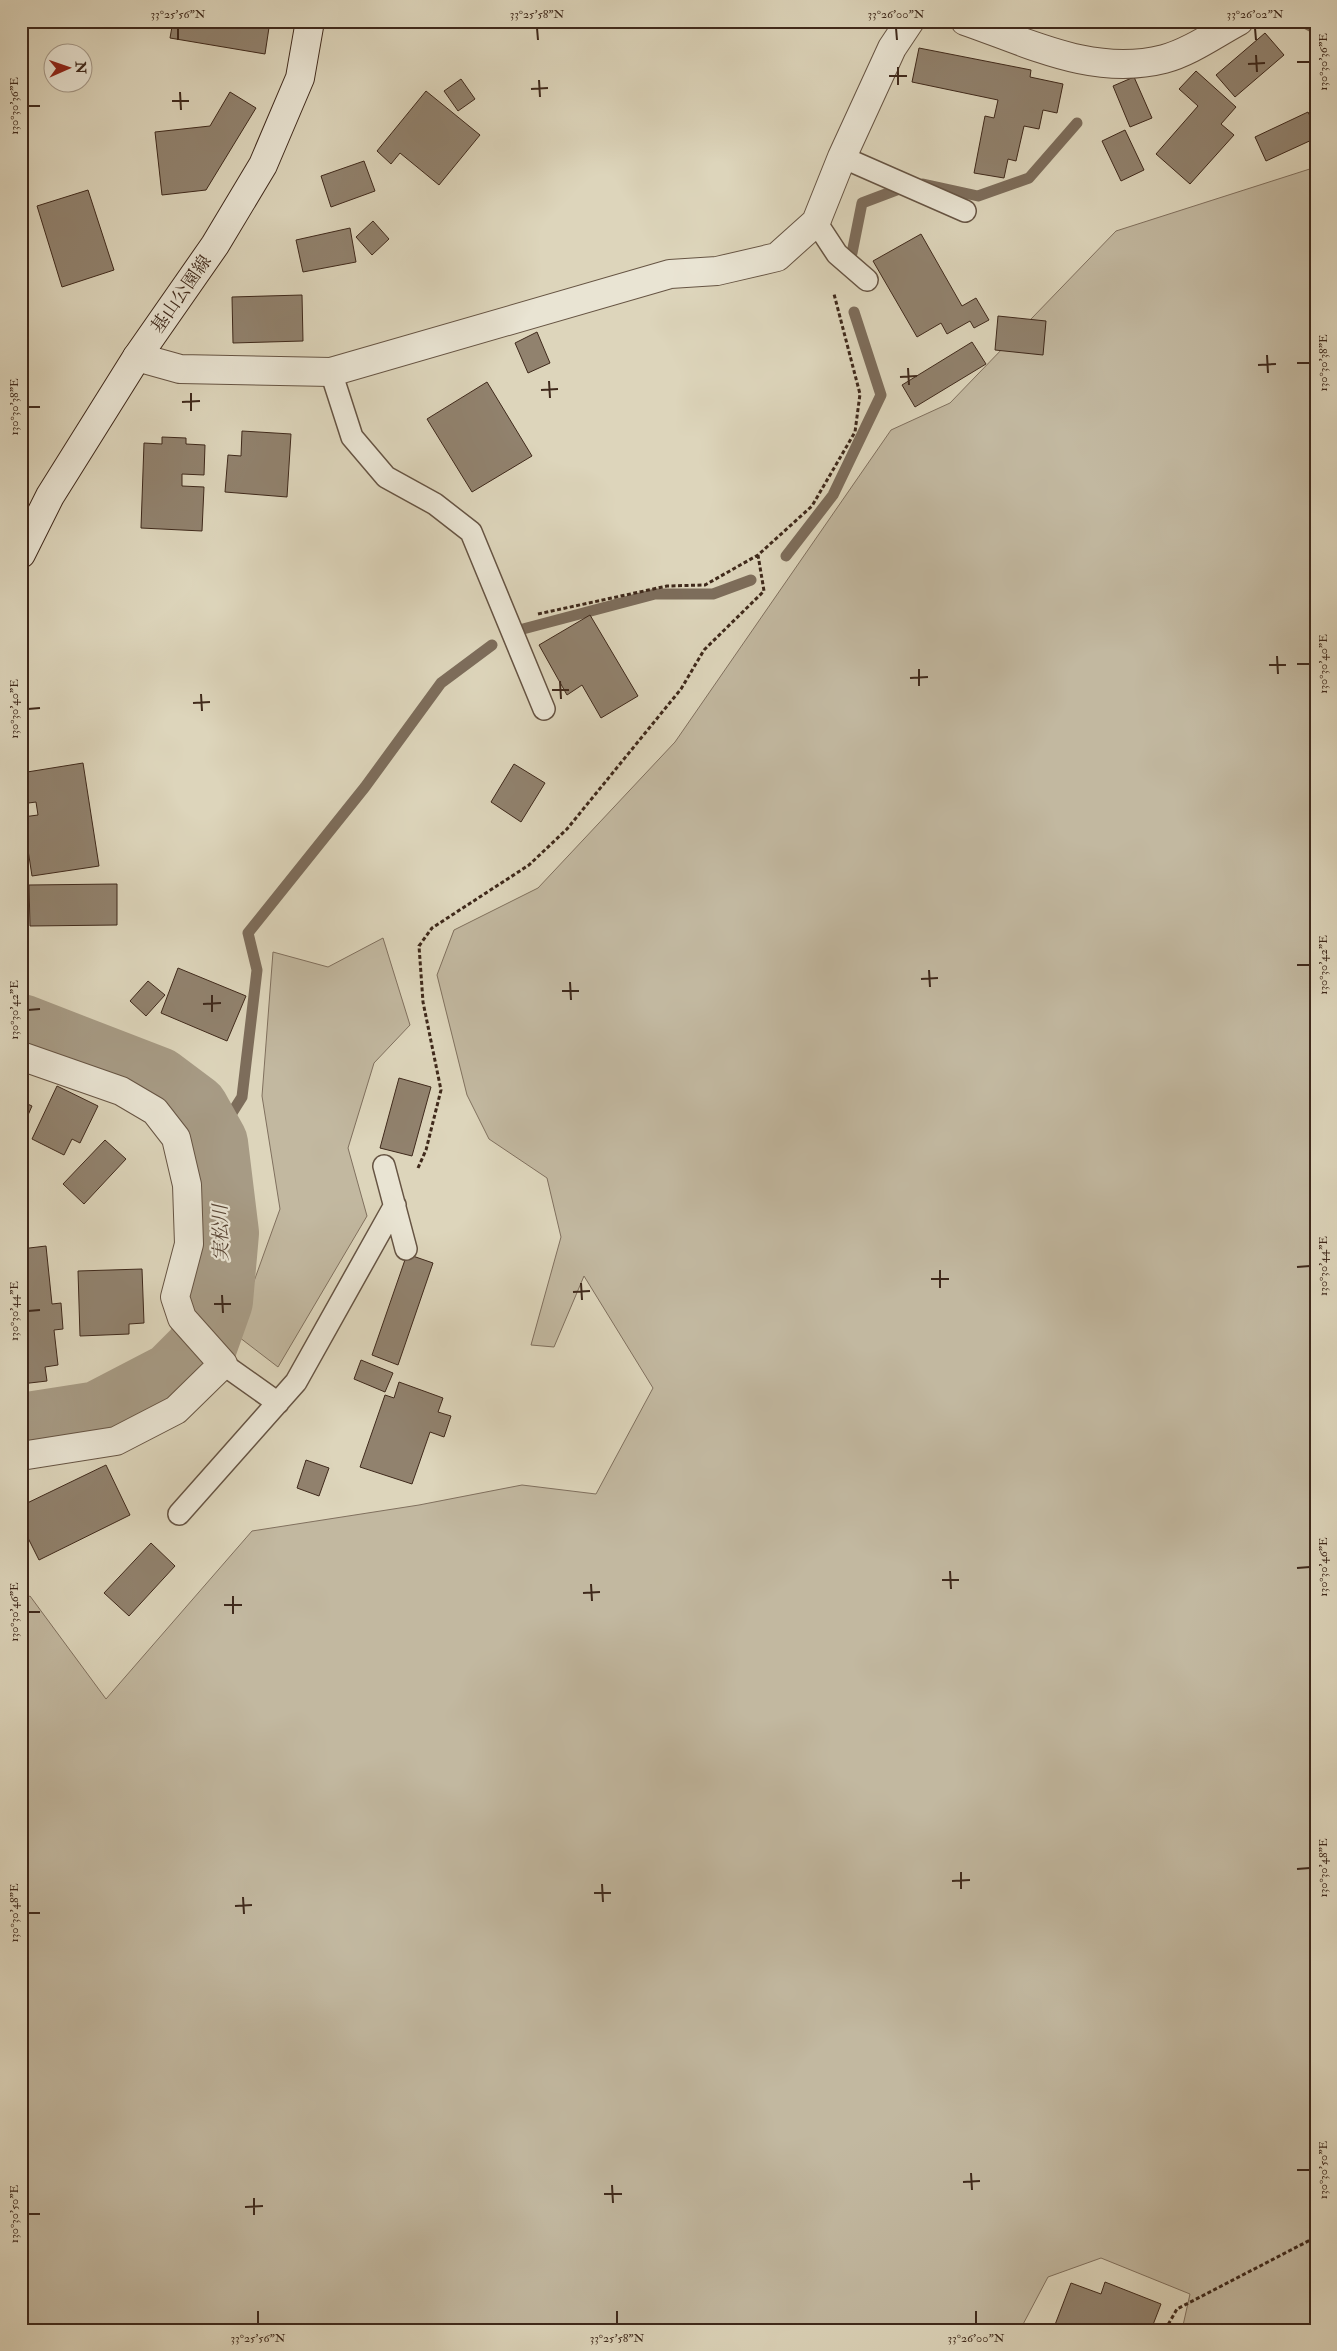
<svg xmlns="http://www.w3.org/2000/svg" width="1337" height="2351" viewBox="0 0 1337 2351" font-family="'IM FELL Double Pica','Noto Serif JP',serif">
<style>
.green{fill:#c2b8a0;stroke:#80705e}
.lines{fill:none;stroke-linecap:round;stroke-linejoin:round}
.stream{stroke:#7d6d5b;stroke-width:11}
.river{stroke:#a79b85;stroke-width:70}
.building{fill:#91826e;stroke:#3f291b}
.service-casing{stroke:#665443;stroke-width:24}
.minor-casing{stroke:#665443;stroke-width:30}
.secondary-casing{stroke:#3f291b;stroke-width:30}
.path{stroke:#3f291b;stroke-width:3;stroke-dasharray:4 2.5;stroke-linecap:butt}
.service{stroke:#e9e4d3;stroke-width:21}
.minor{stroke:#e9e4d3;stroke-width:28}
.secondary{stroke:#e9e4d3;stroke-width:28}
.ticks{fill:none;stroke:#3f291b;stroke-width:2}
.labels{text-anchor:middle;stroke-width:4.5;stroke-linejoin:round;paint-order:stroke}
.street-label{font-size:18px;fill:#3f291b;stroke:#e9e4d3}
.water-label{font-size:19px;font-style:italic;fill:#594636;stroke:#e9e4d3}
.neatline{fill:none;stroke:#3f291b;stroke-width:2}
.ticks-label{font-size:12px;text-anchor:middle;fill:#3f291b}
</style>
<rect width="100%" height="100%" fill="#ddd5bb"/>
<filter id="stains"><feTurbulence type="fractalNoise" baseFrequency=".004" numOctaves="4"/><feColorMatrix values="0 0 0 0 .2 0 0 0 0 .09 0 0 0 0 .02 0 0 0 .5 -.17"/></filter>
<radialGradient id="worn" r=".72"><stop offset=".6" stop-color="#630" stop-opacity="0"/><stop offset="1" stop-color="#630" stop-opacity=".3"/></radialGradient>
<!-- green -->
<path class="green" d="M 1316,167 L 1316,2330 L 1182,2330 L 1190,2294 L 1101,2258 L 1048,2277 L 1020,2330 L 21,2330 L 21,1601 L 30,1596 L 106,1699 L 252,1531 L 419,1505 L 522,1485 L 596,1494 L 653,1388 L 584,1276 L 554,1347 L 531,1345 L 561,1237 L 547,1178 L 489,1139 L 467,1095 L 437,975 L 454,930 L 538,888 L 675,742 L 891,430 L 950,403 L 1116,231 Z
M 383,938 L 410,1025 L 374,1063 L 348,1148 L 367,1216 L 278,1367 L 235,1334 L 280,1209 L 262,1096 L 273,952 L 328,967 Z"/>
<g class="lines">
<!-- stream -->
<path class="stream" d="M 1301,21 L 1316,29
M 923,184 L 978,196 L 1029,178 L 1077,123
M 852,253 L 862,203 L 907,186
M 786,556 L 833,495 L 881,395 L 854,312
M 523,629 L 655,594 L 713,594 L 751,580
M 213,1143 L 242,1097 L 257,970 L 248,933 L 365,787 L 441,683 L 492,645"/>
<!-- river -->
<path class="river" d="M 21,1029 L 158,1082 L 194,1109 L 213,1143 L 224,1233 L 218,1301 L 201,1349 L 173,1377 L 98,1416 L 21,1428"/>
</g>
<!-- building -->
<path class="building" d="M 173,21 L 270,21 L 265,54 L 170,38 Z
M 1265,33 L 1284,55 L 1235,97 L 1216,75 Z
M 919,48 L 1031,70 L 1030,77 L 1063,84 L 1057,113 L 1043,110 L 1039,129 L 1024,126 L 1016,161 L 1008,159 L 1004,178 L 974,173 L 985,116 L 994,118 L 998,100 L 912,82 Z
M 1196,71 L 1236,107 L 1221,124 L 1234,135 L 1190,184 L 1156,154 L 1198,106 L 1179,89 Z
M 1134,77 L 1152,118 L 1130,127 L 1113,86 Z
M 461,79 L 475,99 L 458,111 L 444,91 Z
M 426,91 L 480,135 L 439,185 L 400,153 L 391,164 L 377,151 Z
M 230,92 L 256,108 L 206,190 L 162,195 L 155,132 L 210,126 Z
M 1308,112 L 1316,128 L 1316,138 L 1266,161 L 1255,137 Z
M 1125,130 L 1144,170 L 1121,181 L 1102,141 Z
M 364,161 L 375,191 L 331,207 L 321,176 Z
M 88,190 L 114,270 L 62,287 L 37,206 Z
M 373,221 L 389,239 L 372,255 L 356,237 Z
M 350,228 L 356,262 L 303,272 L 296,240 Z
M 921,234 L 962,306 L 976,298 L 989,320 L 974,328 L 970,321 L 947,334 L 941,323 L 917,337 L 873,261 Z
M 302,295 L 303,341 L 233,343 L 232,297 Z
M 998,316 L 1046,321 L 1043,355 L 995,350 Z
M 537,332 L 550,363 L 528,373 L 515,343 Z
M 972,342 L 986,364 L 915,407 L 902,385 Z
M 487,382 L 532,456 L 472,492 L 427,419 Z
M 242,431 L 291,434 L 287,497 L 225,492 L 228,455 L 241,456 Z
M 162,437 L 186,438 L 186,444 L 205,445 L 204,475 L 182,474 L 182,486 L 204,487 L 202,531 L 141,528 L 144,443 L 162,444 Z
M 590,615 L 638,696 L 601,718 L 582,685 L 567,695 L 539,645 Z
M 83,763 L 99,866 L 32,876 L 23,817 L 38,815 L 36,802 L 21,804 L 21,773 Z
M 514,764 L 545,783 L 521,822 L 491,802 Z
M 117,884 L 117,925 L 30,926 L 29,885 Z
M 178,968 L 246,996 L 227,1041 L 161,1013 Z
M 148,981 L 165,995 L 146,1016 L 130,1001 Z
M 399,1078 L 431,1087 L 412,1156 L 380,1148 Z
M 57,1086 L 98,1106 L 80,1143 L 72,1139 L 64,1155 L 32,1139 Z
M 21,1101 L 32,1106 L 21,1131 Z
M 105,1140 L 126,1159 L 84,1204 L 63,1184 Z
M 46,1246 L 52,1304 L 61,1303 L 63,1329 L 54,1330 L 58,1365 L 45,1367 L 47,1381 L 21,1384 L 21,1249 Z
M 407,1254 L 433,1263 L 398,1365 L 372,1355 Z
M 142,1269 L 144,1323 L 129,1324 L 129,1334 L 80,1336 L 78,1271 Z
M 361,1360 L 393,1373 L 385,1392 L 354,1379 Z
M 399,1382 L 443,1398 L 438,1412 L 451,1416 L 444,1437 L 430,1432 L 412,1484 L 360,1467 L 385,1395 L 394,1398 Z
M 306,1460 L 329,1468 L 319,1496 L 297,1488 Z
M 106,1465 L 130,1515 L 39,1560 L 21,1524 L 21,1506 Z
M 151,1543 L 175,1566 L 129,1616 L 104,1593 Z
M 1105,2282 L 1161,2304 L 1151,2330 L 1053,2330 L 1071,2283 L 1101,2294 Z"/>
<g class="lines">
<!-- service casing -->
<g class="service-casing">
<path id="service" d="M 842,157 L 965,211
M 816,222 L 837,254 L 867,280
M 331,372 L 352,437 L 386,477 L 435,504 L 471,532 L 544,709
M 384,1166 L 406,1249
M 223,1364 L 278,1403
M 179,1514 L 296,1382 L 395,1205"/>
</g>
<!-- minor casing -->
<g class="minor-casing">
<path id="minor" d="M 965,21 C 1029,43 1094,77 1164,59 C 1190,52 1215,34 1239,21
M 137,357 L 180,369 L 331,372 L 670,274 L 717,271 L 777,257 L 816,222 L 842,157 L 892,48 L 910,21
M 21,1056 L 121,1091 L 155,1111 L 176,1138 L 187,1185 L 189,1244 L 175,1297 L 182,1318 L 223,1364 L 176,1410 L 116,1441 L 21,1456"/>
</g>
<!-- secondary casing -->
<g class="secondary-casing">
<path id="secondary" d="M 21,554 L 50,496 L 137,357 L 215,245 L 263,165 L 300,78 L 310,21"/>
</g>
<!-- path -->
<path class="path" d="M 538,614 L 667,586 L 705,585 L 758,555 L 812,506 L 855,432 L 860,394 L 834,294
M 418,1168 L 426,1150 L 441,1090 L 423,1002 L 419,946 L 432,928 L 529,865 L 567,829 L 681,689 L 704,650 L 764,591 L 758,555
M 1165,2330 L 1177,2309 L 1316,2237"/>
<!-- service -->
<use href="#service" class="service"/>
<!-- minor -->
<use href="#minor" class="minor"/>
<!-- secondary -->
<use href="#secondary" class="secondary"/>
</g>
<!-- ticks -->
<path class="ticks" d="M 178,28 L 178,40M 537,28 L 538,40M 896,28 L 897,40M 1255,28 L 1256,40M 1256,55 L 1257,72M 1297,62 L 1310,62M 1248,64 L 1265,63M 898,67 L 898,85M 889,76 L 907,76M 539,80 L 540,97M 531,89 L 548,88M 180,92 L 181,110M 172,101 L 189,101M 28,106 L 40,106M 1267,355 L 1268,373M 1297,363 L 1310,363M 1258,365 L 1276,364M 908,368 L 909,385M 900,377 L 917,376M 549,381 L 550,398M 541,390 L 558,389M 191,393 L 191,411M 182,402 L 200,401M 28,407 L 40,407M 1277,656 L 1278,674M 1297,664 L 1310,664M 1269,665 L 1286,665M 919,669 L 919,686M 910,678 L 928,677M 560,681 L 561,699M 552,690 L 569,690M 201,694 L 202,711M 193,703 L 210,702M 28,709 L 40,708M 1297,965 L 1310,965M 929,970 L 930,987M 921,979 L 938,978M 570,982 L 571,1000M 562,991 L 579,991M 212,995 L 212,1012M 203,1004 L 221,1003M 28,1010 L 40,1009M 1297,1267 L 1310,1266M 940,1270 L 940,1288M 931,1279 L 949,1279M 581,1283 L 582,1300M 573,1292 L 590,1291M 222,1295 L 223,1313M 214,1304 L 231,1304M 28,1311 L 40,1310M 1297,1568 L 1310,1567M 950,1571 L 951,1589M 942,1580 L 959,1580M 591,1584 L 592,1601M 583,1593 L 600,1592M 233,1596 L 233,1614M 224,1605 L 242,1605M 28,1612 L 40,1612M 1297,1869 L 1310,1868M 961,1872 L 961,1889M 952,1881 L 970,1880M 602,1884 L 603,1902M 594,1893 L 611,1893M 243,1897 L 244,1914M 235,1906 L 252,1905M 28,1913 L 40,1913M 1297,2170 L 1310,2170M 971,2173 L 972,2190M 963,2182 L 980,2181M 612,2185 L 613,2203M 604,2194 L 622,2194M 254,2198 L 254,2215M 245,2207 L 263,2206M 28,2214 L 40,2214M 258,2311 L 258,2324M 617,2311 L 617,2324M 976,2311 L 976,2324"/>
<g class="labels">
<!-- street labels -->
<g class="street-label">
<text transform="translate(181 294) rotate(-55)" y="6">基山公園線</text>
</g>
<!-- water labels -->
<g class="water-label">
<text transform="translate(220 1233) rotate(-91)" y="7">実松川</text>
</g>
</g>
<!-- margin -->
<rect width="1337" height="2351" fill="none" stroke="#ddd5bb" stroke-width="55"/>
<!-- north arrow -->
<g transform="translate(68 68) rotate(88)"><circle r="24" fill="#e9e4d3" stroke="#a59989"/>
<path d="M0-4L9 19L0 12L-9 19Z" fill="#8f2418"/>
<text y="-8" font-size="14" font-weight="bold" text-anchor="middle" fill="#3f291b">N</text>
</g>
<rect x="28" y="28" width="1282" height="2296" class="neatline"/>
<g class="ticks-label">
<text x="178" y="18">33°25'56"N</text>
<text x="537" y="18">33°25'58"N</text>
<text x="896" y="18">33°26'00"N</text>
<text x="1255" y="18">33°26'02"N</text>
<text transform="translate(1323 62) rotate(-90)" y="4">130°30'36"E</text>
<text transform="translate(14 106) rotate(-90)" y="4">130°30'36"E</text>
<text transform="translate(1323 363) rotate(-90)" y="4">130°30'38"E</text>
<text transform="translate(14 407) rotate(-90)" y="4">130°30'38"E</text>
<text transform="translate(1323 664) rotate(-90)" y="4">130°30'40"E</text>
<text transform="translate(14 709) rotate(-90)" y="4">130°30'40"E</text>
<text transform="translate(1323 965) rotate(-90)" y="4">130°30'42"E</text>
<text transform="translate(14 1010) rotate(-90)" y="4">130°30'42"E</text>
<text transform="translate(1323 1266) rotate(-90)" y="4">130°30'44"E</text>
<text transform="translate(14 1311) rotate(-90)" y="4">130°30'44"E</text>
<text transform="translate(1323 1567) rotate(-90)" y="4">130°30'46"E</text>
<text transform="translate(14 1612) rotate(-90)" y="4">130°30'46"E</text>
<text transform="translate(1323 1868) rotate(-90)" y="4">130°30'48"E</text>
<text transform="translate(14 1913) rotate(-90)" y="4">130°30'48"E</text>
<text transform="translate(1323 2170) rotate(-90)" y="4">130°30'50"E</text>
<text transform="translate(14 2214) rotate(-90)" y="4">130°30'50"E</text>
<text x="258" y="2342">33°25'56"N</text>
<text x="617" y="2342">33°25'58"N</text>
<text x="976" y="2342">33°26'00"N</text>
</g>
<rect width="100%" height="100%" filter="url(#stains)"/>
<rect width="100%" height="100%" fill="url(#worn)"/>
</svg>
